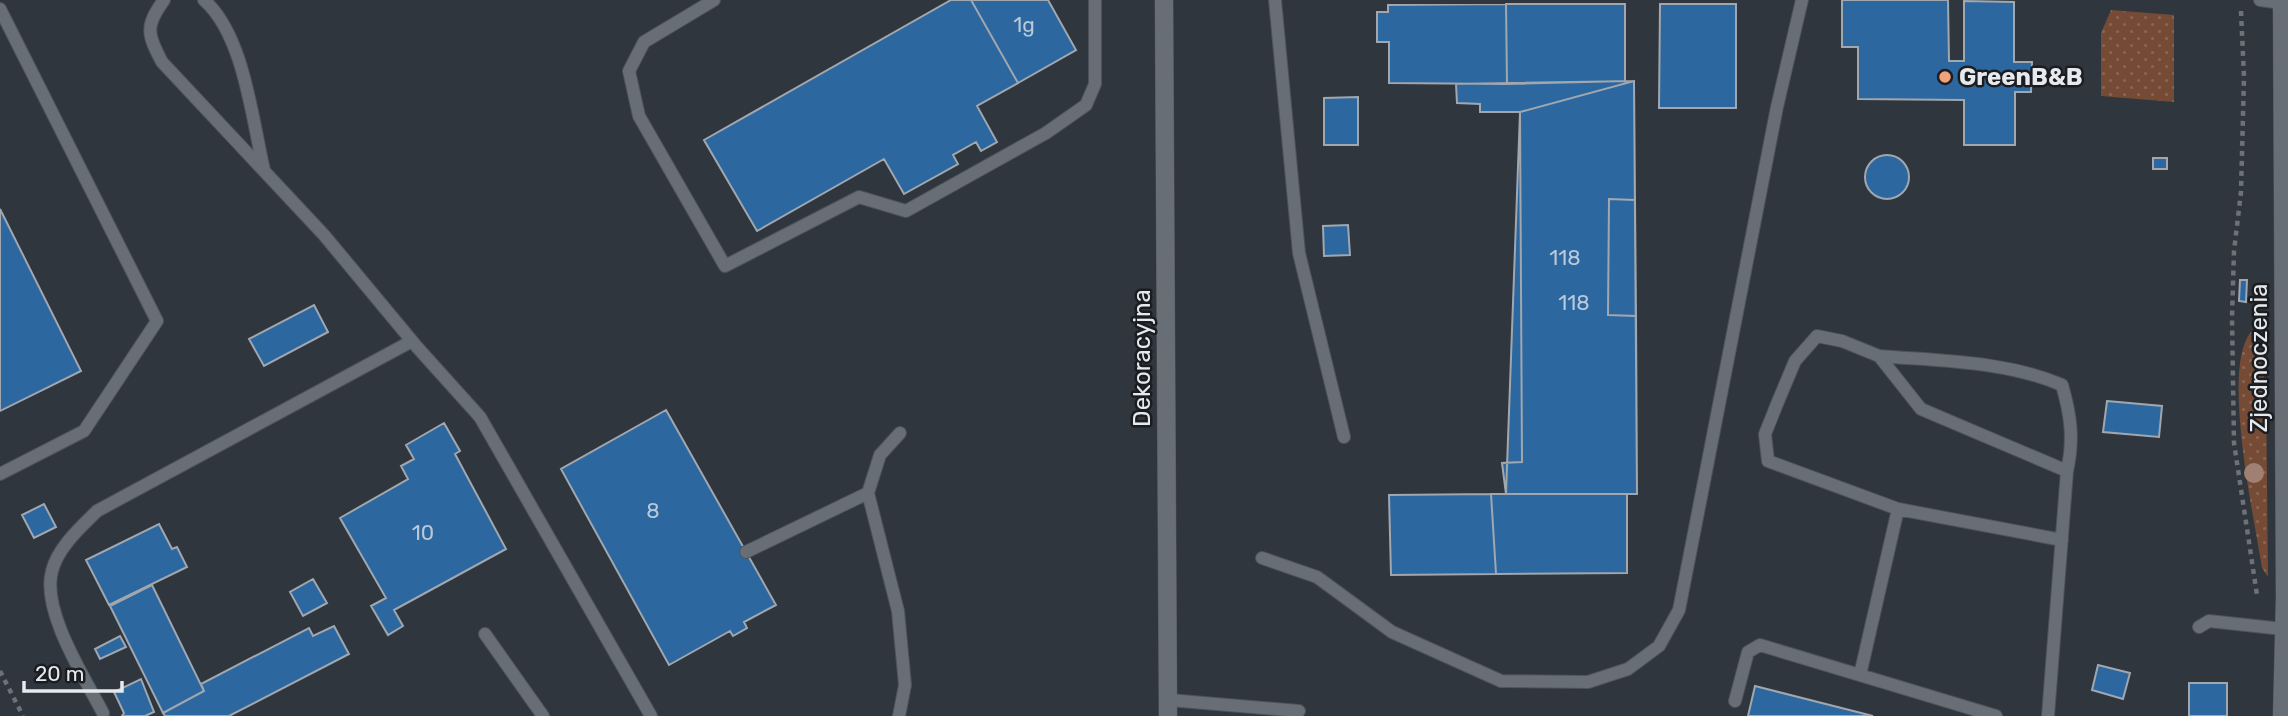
<svg xmlns="http://www.w3.org/2000/svg" width="2288" height="716" viewBox="0 0 2288 716" font-family="Rubik,sans-serif">
<style>
.grass{fill:url(#grass-dots)}
.building{fill:#2c679f;stroke:#a0a7af;stroke-width:2}
.lines{fill:none;stroke-linecap:round;stroke-linejoin:round}
.lane-casing{stroke:#4e5359;stroke-width:14}
.street-casing{stroke:#4e5359;stroke-width:19}
.secondary-casing{stroke:#4e5359;stroke-width:19}
.path{stroke:#6d7278;stroke-width:4.5;stroke-dasharray:5 5;stroke-linecap:butt}
.lane{stroke:#676e75;stroke-width:12}
.street{stroke:#676e75;stroke-width:18}
.secondary{stroke:#676e75;stroke-width:18}
.tree{fill:#a08072}
.poi-dot{fill:#f0a279;stroke:#1b1d20;stroke-width:2.5}
.labels{text-anchor:middle;stroke-width:5;stroke-linejoin:round;paint-order:stroke}
.number-label{font-size:21px;fill:#b8c9da}
.poi-label{font-size:24px;font-weight:bold;fill:#e6eaee;stroke:#1b1d20;text-anchor:start}
.street-label{font-size:24px;fill:#e6eaee;stroke:#1b1d20}
</style>
<defs>
<pattern id="grass-dots" width="8" height="8" patternUnits="userSpaceOnUse" patternTransform="scale(1.75)"><rect width="8" height="8" fill="#754b35"/><path d="M2 2h.1M6 6h.1" fill="none" stroke="#896553" stroke-width="1.8" stroke-linecap="round"/></pattern>
</defs>
<rect width="100%" height="100%" fill="#30363d"/>
<!-- grass -->
<path class="grass" d="M 2111,10 L 2174,15 L 2174,102 L 2101,96 L 2101,33 Z
M 2253,330 L 2266,385 L 2268,577 L 2262,568 C 2255,521 2219,362 2253,330 Z"/>
<!-- building -->
<path class="building" d="M 951,0 L 971,0 L 1018,83 L 977,106 L 997,142 L 981,151 L 976,142 L 953,155 L 958,164 L 904,194 L 884,159 L 757,231 L 704,140 Z
M 971,0 L 1048,0 L 1076,50 L 1018,83 Z
M 1842,0 L 1948,0 L 1949,61 L 1964,61 L 1964,1 L 2014,2 L 2014,62 L 2032,62 L 2031,92 L 2015,92 L 2015,145 L 1964,145 L 1964,100 L 1858,99 L 1858,47 L 1842,47 Z
M 1506,4 L 1507,84 L 1389,83 L 1389,42 L 1377,42 L 1377,12 L 1388,12 L 1388,5 Z
M 1506,4 L 1625,4 L 1625,81 L 1507,84 Z
M 1660,4 L 1736,4 L 1736,108 L 1659,108 Z
M 1634,81 L 1637,494 L 1506,494 L 1520,112 Z
M 1634,81 L 1635,200 L 1609,199 L 1608,315 L 1636,316 L 1637,494 L 1506,494 L 1502,463 L 1522,462 L 1520,112 L 1480,112 L 1480,104 L 1457,103 L 1456,84 Z
M 1358,97 L 1358,145 L 1324,145 L 1324,98 Z
M1865 177a22 22 0 1 1 44 0a22 22 0 1 1-44 0Z
M 2153,158 L 2167,158 L 2167,169 L 2153,169 Z
M 1609,199 L 1635,200 L 1636,316 L 1608,315 Z
M 0,209 L 81,371 L 0,411 Z
M 1348,225 L 1350,255 L 1324,256 L 1323,226 Z
M 2240,280 L 2247,280 L 2246,302 L 2239,301 Z
M 314,305 L 328,332 L 264,366 L 249,339 Z
M 2107,401 L 2162,406 L 2159,437 L 2103,432 Z
M 666,410 L 776,605 L 744,622 L 747,628 L 733,636 L 730,631 L 669,665 L 561,469 Z
M 444,423 L 460,451 L 455,454 L 506,549 L 394,610 L 403,626 L 388,635 L 371,606 L 386,598 L 340,518 L 408,479 L 401,466 L 414,459 L 406,445 Z
M 1491,494 L 1496,574 L 1391,575 L 1389,495 Z
M 1491,494 L 1627,494 L 1627,573 L 1496,574 Z
M 44,504 L 56,527 L 34,538 L 22,515 Z
M 159,524 L 172,549 L 177,547 L 187,567 L 109,605 L 86,560 Z
M 313,579 L 327,603 L 303,616 L 290,592 Z
M 152,585 L 204,691 L 163,713 L 110,606 Z
M 334,626 L 349,654 L 229,716 L 165,716 L 163,713 L 204,691 L 201,684 L 309,628 L 313,636 Z
M 120,636 L 126,647 L 100,659 L 95,649 Z
M 2098,665 L 2130,673 L 2123,699 L 2092,690 Z
M 141,679 L 154,712 L 145,716 L 122,716 L 124,713 L 114,692 Z
M 2189,683 L 2227,683 L 2227,716 L 2189,716 Z
M 1755,686 L 1873,716 L 1748,716 Z"/>
<g class="lines">
<!-- lane casing -->
<g class="lane-casing">
<path id="lane" d="M 164,0 C 145,26 147,34 162,62 L 324,235 L 417,347 L 480,417 L 651,716
M 204,0 C 244,35 252,119 264,170
M 714,0 L 644,42 L 629,71 L 639,116 L 725,266 L 859,197 L 906,211 L 1046,133 L 1086,105 L 1095,84 L 1095,0
M 1275,0 L 1299,253 L 1344,437
M 2260,0 L 2282,3 L 2286,6
M 0,9 L 157,321 L 84,431 L 0,474
M 1879,356 C 1940,361 2006,361 2062,385 C 2071,416 2074,440 2067,471
M 1898,509 L 1768,461 L 1765,434 L 1777,404 L 1795,361 L 1817,336 L 1842,341 L 1879,356 L 1921,409 L 2067,471 L 2048,716
M 746,552 L 868,493
M 1262,558 L 1317,577 L 1392,632 L 1501,681 L 1588,682 L 1628,669 L 1659,646 L 1679,610 L 1777,107 L 1802,0
M 2199,627 L 2209,621 L 2283,629
M 485,634 L 543,716
M 1860,675 L 1898,509 L 2062,540
M 1169,700 L 1299,711
M 1735,701 L 1748,652 L 1760,645 L 1996,716
M 103,713 C 85,678 41,611 52,571 C 58,547 81,527 97,511 L 412,341
M 899,716 L 905,685 L 898,611 L 868,493 L 880,455 L 900,433"/>
</g>
<!-- street casing -->
<g class="street-casing">
<path id="street" d="M 1164,0 L 1168,716"/>
</g>
<!-- secondary casing -->
<g class="secondary-casing">
<path id="secondary" d="M 2282,0 L 2285,597 L 2282,716"/>
</g>
<!-- path -->
<path class="path" d="M 2241,11 L 2244,77 L 2241,192 L 2234,251 L 2232,317 L 2234,443 L 2257,595
M 0,671 L 23,716"/>
<!-- lane -->
<use href="#lane" class="lane"/>
<!-- street -->
<use href="#street" class="street"/>
<!-- secondary -->
<use href="#secondary" class="secondary"/>
</g>
<!-- trees -->
<circle class="tree" cx="2254" cy="473" r="10"/>
<!-- markers -->
<circle class="poi-dot" cx="1945" cy="77" r="7"/>
<g class="labels">
<!-- number labels -->
<g class="number-label">
<text x="1024" y="32">1g</text>
<text x="1565" y="265">118</text>
<text x="1574" y="310">118</text>
<text x="653" y="518">8</text>
<text x="423" y="540">10</text>
</g>
<!-- poi labels -->
<g class="poi-label">
<text x="1959" y="85">GreenB&amp;B</text>
</g>
<!-- street labels -->
<g class="street-label">
<text transform="translate(1142 358) rotate(-90)" y="8">Dekoracyjna</text>
<text transform="translate(2259 358) rotate(-90)" y="8">Zjednoczenia</text>
</g>
</g>
<!-- scale -->
<path d="M24 681v10h98v-10" fill="none" stroke="#e6eaee" stroke-width="3.5"/>
<text x="35" y="681" font-size="21" fill="#e6eaee" stroke="#1b1d20" stroke-width="5" paint-order="stroke">20 m</text>
</svg>
